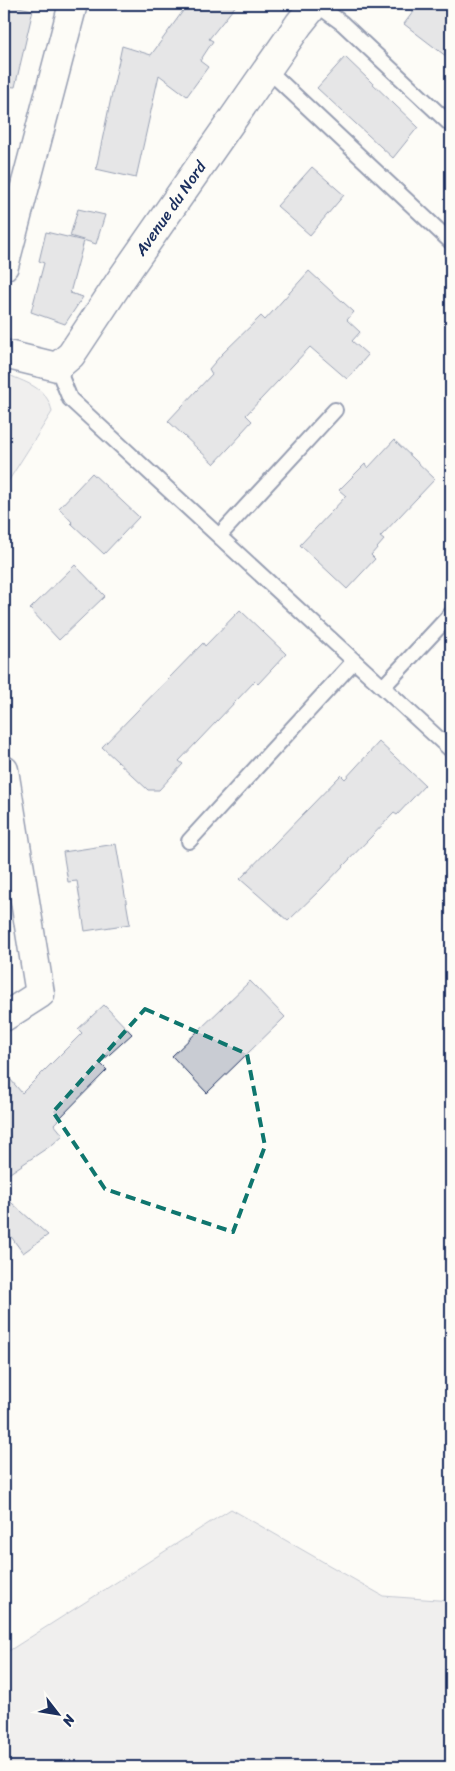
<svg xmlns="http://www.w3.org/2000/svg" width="455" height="1771" viewBox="0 0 455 1771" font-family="Sriracha,sans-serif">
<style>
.green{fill:#e0e1e3;stroke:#7e88a0}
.building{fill:#c9ccd3;stroke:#1b2f5e}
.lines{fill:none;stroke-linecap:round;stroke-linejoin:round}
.lane-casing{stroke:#1b2f5e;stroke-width:18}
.street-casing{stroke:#1b2f5e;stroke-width:31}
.lane{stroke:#fdfcf7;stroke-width:14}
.street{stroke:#fdfcf7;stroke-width:28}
.marked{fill:none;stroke:#0f766e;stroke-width:4;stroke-dasharray:10 6;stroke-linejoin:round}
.labels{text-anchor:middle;stroke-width:4;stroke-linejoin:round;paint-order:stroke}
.street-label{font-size:16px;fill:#1b2f5e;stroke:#fdfcf7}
</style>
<rect width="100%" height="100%" fill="#fdfcf7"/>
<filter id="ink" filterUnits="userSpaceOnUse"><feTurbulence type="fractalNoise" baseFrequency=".02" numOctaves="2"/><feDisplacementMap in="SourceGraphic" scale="10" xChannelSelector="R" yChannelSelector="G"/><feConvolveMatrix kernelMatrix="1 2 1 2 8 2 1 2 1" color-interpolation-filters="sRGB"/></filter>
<g filter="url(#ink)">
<!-- green -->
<path class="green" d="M 4,373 C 24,382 48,387 52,412 L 4,488 Z
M 231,1509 L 383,1596 L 451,1601 L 451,1767 L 4,1767 L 4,1654 Z"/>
<!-- building -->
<path class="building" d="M 4,4 L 33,10 L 15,87 L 4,86 Z
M 188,4 L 237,4 L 209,39 L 213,41 L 200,61 L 208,67 L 187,96 L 159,75 L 136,178 L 96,169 L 122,46 L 151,55 Z
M 419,4 L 451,4 L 451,60 L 404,24 Z
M 345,57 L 418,127 L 393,158 L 317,88 Z
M 312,167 L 344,195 L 310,235 L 277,206 Z
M 78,209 L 105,215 L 96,244 L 70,236 Z
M 46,232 L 84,241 L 70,293 L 83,297 L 65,324 L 31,312 L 44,263 L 39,261 Z
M 309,271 L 354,312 L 347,320 L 360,332 L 352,341 L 368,355 L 347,379 L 310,347 L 246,415 L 252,421 L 241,433 L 242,434 L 214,464 L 168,421 L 212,374 L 209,369 L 221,355 L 261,316 L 265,320 Z
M 394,440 L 435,479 L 380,537 L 384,540 L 371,555 L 375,559 L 347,589 L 300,545 L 346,496 L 339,490 L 365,464 L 368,468 Z
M 92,473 L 139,517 L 104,554 L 71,523 L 72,522 L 59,508 Z
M 75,565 L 105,596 L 59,640 L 30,609 Z
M 240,610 L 286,654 L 258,684 L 255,681 L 179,761 L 183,764 L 159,790 L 148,790 L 102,747 L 203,643 L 205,646 Z
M 379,742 L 425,785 L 397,815 L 394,813 L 321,889 L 288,921 L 240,879 L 341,775 L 345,779 Z
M 116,844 L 130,924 L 85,931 L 77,881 L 68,882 L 63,852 Z
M 250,981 L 285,1017 L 207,1093 L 172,1056 Z
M 104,1005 L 132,1034 L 100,1063 L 107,1070 L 54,1124 L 63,1135 L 53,1144 L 4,1177 L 4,1072 L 22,1093 L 82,1033 L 78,1029 Z
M 4,1196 L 48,1235 L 23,1253 L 4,1227 Z"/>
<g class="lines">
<!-- lane casing -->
<g class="lane-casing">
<path id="lane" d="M 316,4 L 342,23 L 451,125
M 268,70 L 451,242
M 57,367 L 70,399 L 451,750
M 219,536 L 335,410
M 383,687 L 451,614
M 189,841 L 354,661"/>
</g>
<!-- street casing -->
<g class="street-casing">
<path id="street" d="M 4,266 L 73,4
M 4,354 L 57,367 L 71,355 L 122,278 L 299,24 L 315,4
M 4,770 L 40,994 L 4,1017"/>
</g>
<!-- lane -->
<use href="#lane" class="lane"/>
<!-- street -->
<use href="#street" class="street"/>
</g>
</g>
<!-- marked area -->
<path d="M0 0H455V1771H0ZM 145,1009 L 247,1054 L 265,1146 L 233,1232 L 105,1189 L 53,1112 Z" fill="#fdfcf7" fill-opacity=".55" fill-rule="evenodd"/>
<path class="marked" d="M 145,1009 L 247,1054 L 265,1146 L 233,1232 L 105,1189 L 53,1112 Z"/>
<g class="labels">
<!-- street labels -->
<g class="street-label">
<text transform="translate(170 208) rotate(-55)" y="6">Avenue du Nord</text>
</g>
</g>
<!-- margin -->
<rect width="455" height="1771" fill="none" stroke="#fdfcf7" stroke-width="20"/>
<rect x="10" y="10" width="435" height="1751" fill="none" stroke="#1b2f5e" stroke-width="2" filter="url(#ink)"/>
<!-- north arrow -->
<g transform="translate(58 1714) rotate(121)" stroke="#fdfcf7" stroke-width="4" paint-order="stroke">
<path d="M0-4L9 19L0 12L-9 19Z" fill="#1b2f5e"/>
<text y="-8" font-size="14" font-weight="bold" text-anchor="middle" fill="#1b2f5e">N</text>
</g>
</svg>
